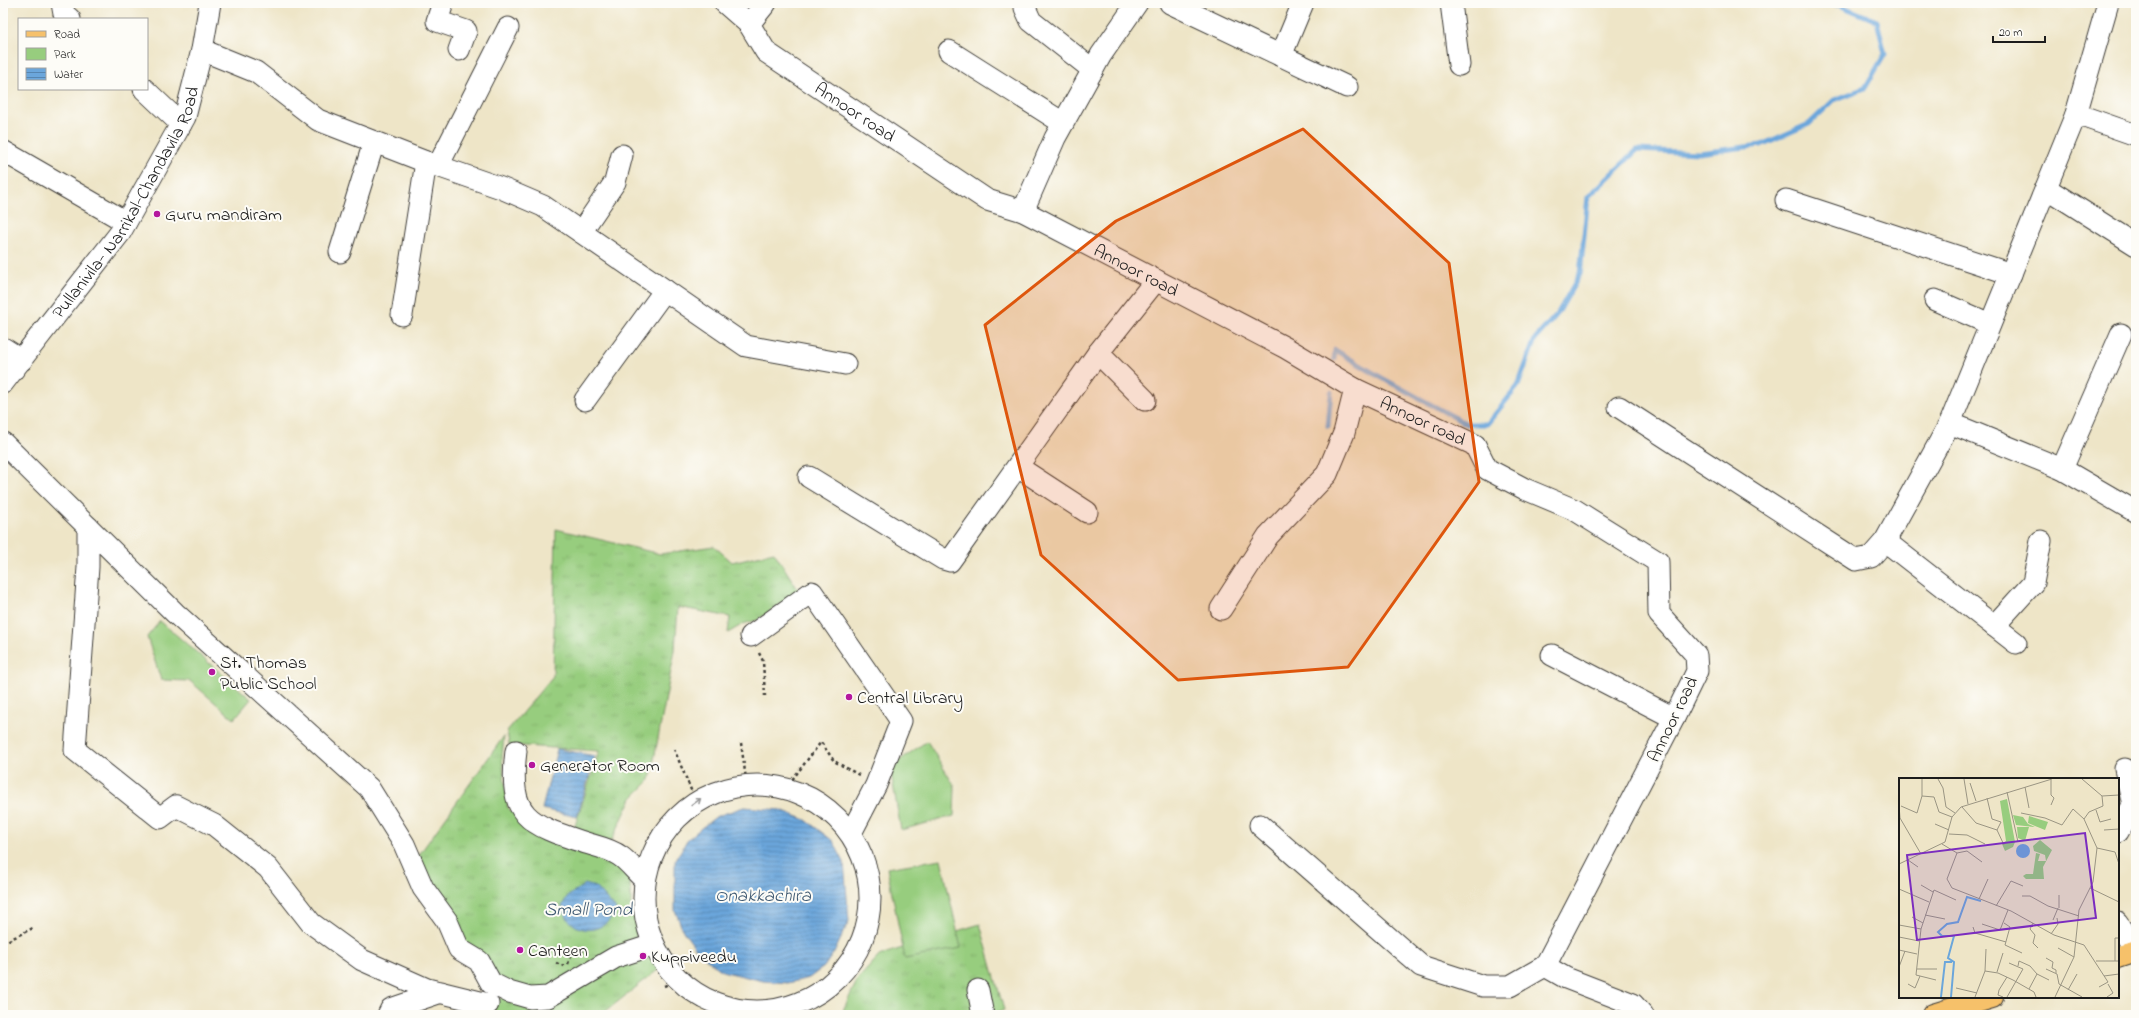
<svg xmlns="http://www.w3.org/2000/svg" width="2139" height="1018" viewBox="0 0 2139 1018" font-family="'Indie Flower',sans-serif">
<style>
.grass{fill:url(#grass-tufts);stroke:#5a744d}
.park{fill:#97cd7e;stroke:#5a744d}
.water{fill:url(#water-rules);stroke:#44617c}
.lines{fill:none;stroke-linecap:round;stroke-linejoin:round}
.stream{stroke:#6ba6db;stroke-width:5}
.minor-casing{stroke:#3c3a36;stroke-width:23}
.major-casing{stroke:#3c3a36;stroke-width:24}
.path{stroke:#3c3a36;stroke-width:2.5;stroke-dasharray:3 3;stroke-linecap:butt}
.minor{stroke:#fff;stroke-width:21}
.major{stroke:#f6c16b;stroke-width:22}
.oneway{stroke:#999}
.marked{fill:#de560d;fill-opacity:0.2;stroke:#de560d;stroke-width:3;stroke-linejoin:round}
.poi-dot{fill:#b5179e;stroke:#fdfcf7;stroke-width:1.5}
.labels{text-anchor:middle;stroke-width:4;stroke-linejoin:round;paint-order:stroke}
.street-label{font-size:18px;fill:#1c1c1c;stroke:#fdfcf7}
.poi-label{font-size:18px;fill:#1c1c1c;stroke:#fdfcf7;text-anchor:start}
.water-label{font-size:19px;font-style:italic;fill:#405a72;stroke:#fdfcf7}
.inset-river{fill:none;stroke:#6ba6db;stroke-width:2}
.inset-road{fill:none;stroke:#9a9583;stroke-width:1}
.view{fill:#7b2cbf;fill-opacity:0.15;stroke:#7b2cbf;stroke-width:2}
.inset-edge{fill:none;stroke:#1c1c1c;stroke-width:2}
</style>
<defs>
<pattern id="grass-tufts" width="24" height="20" patternUnits="userSpaceOnUse"><rect width="24" height="20" fill="#97cd7e"/><path d="M3 7l-1-3M5 7V3M7 7l1-3M15 17l-1-3M17 17v-4M19 17l1-3" fill="none" stroke="#82af6c"/></pattern>
<pattern id="water-rules" width="6" height="5" patternUnits="userSpaceOnUse"><rect width="6" height="5" fill="#6ba6db"/><path d="M0 2.5h6" fill="none" stroke="#5786b1"/></pattern>
</defs>
<rect width="100%" height="100%" fill="#fdfcf7"/>
<filter id="ink" filterUnits="userSpaceOnUse"><feTurbulence type="fractalNoise" baseFrequency=".025" numOctaves="2"/><feDisplacementMap in="SourceGraphic" scale="8" xChannelSelector="R" yChannelSelector="G"/><feConvolveMatrix kernelMatrix="1 2 1 2 8 2 1 2 1" color-interpolation-filters="sRGB"/></filter>
<filter id="wash" filterUnits="userSpaceOnUse"><feTurbulence type="fractalNoise" baseFrequency=".012" numOctaves="4" result="noise"/><feDisplacementMap in="SourceGraphic" scale="16" xChannelSelector="R" yChannelSelector="G"/><feGaussianBlur stdDeviation="0.9" result="paint"/><feColorMatrix in="noise" values="0 0 0 0 0 0 0 0 0 0 0 0 0 0 0 0 0 1.4 0 .05"/><feComposite in="paint" operator="in"/></filter>
<g filter="url(#wash)">
<rect width="100%" height="100%" fill="#eee5c7"/>
<!-- grass -->
<path class="grass" d="M 556,529 L 660,554 L 714,546 L 732,562 L 774,552 L 799,591 L 758,620 L 743,624 L 728,633 L 730,617 L 678,607 L 675,650 L 650,780 L 632,798 L 611,842 L 573,832 L 599,751 L 509,745 L 507,731 L 553,676 Z
M 504,736 L 502,758 L 508,808 L 534,831 L 607,856 L 629,873 C 631,883 630,894 632,905 C 634,917 638,925 637,937 L 586,971 L 545,993 L 504,985 L 465,941 L 416,859 Z
M 980,924 L 1004,1010 L 991,1015 L 843,1015 L 844,1008 L 858,979 L 880,955 Z
M 653,945 L 664,965 L 601,1015 L 505,1015 L 495,1011 L 492,1001 L 507,996 L 529,1001 Z
M 722,1011 L 767,1015 L 720,1015 Z"/>
<!-- park -->
<path class="park" d="M 160,621 L 251,699 L 234,719 L 190,681 L 161,680 L 147,637 Z
M 927,741 L 955,787 L 954,816 L 901,830 L 890,767 Z
M 941,859 L 961,948 L 905,959 L 887,868 Z"/>
<!-- water -->
<path class="water" d="M 557,749 L 595,756 L 577,817 L 542,809 Z
M 744,807 L 781,810 L 806,820 L 833,841 L 844,862 L 849,921 L 836,949 L 824,967 L 809,978 L 788,983 L 763,981 L 722,971 L 699,953 L 683,931 L 675,910 L 675,861 L 687,840 L 700,829 L 717,816 Z
M 585,884 L 596,887 L 616,909 C 613,913 610,921 605,924 C 586,937 567,926 562,906 L 567,897 Z"/>
<g class="lines">
<!-- stream -->
<path class="stream" d="M 1334,359 L 1335,350 L 1382,378 L 1467,424 L 1487,424 L 1518,386 L 1535,339 L 1558,313 L 1580,274 L 1588,197 L 1637,150 L 1699,153 L 1761,145 L 1809,124 L 1834,100 L 1865,88 L 1885,54 L 1877,21 L 1839,5 L 1819,3
M 1328,426 L 1331,392"/>
</g>
</g>
<g filter="url(#ink)">
<g class="lines">
<!-- minor casing -->
<g class="minor-casing">
<g id="minor">
<path d="M 62,3 L 64,14 L 70,19"/>
<path d="M 443,3 L 437,21 L 466,31 L 459,50"/>
<path id="s1" d="M 725,3 L 749,24 L 766,52 L 987,200 L 1023,211 L 1286,348 L 1355,389 L 1475,445 L 1487,469 L 1525,489 L 1575,510 L 1658,562 L 1659,614 L 1696,655 L 1697,671 L 1674,718 L 1545,966 L 1566,978 L 1633,1004 L 1643,1015"/>
<path d="M 1026,3 L 1025,8 L 1031,21 L 1093,70"/>
<path d="M 1170,3 L 1347,87"/>
<path d="M 1451,3 L 1459,65"/>
<path d="M 749,24 L 766,3"/>
<path d="M 202,50 L 256,72 L 318,120 L 426,162 L 501,188 L 543,206 L 746,346 L 845,364"/>
<path d="M 949,51 L 1063,123"/>
<path d="M 1281,56 L 1303,3"/>
<path d="M 144,89 L 181,124"/>
<path d="M 2076,114 L 2136,135"/>
<path d="M 3,151 L 126,222"/>
<path d="M 438,166 L 508,28"/>
<path d="M 2046,188 L 2136,245"/>
<path d="M 1786,200 L 2011,274"/>
<path d="M 1023,211 L 1055,138 L 1101,55 L 1137,3"/>
<path d="M 581,232 L 615,182 L 622,155"/>
<path d="M 340,252 L 374,142"/>
<path d="M 1935,300 L 1990,324"/>
<path d="M 402,315 L 426,162"/>
<path d="M 3,348 L 22,360"/>
<path d="M 1098,353 L 1145,400"/>
<path id="s2" d="M 3,383 L 120,233 L 185,117 L 202,50 L 210,3"/>
<path d="M 585,400 L 665,290"/>
<path d="M 1619,407 L 1856,560 L 1871,557 L 1885,541 L 1950,423 L 2076,114 L 2108,3"/>
<path d="M 1950,423 L 2062,469 L 2136,512"/>
<path d="M 3,443 L 175,613 L 369,788 L 404,844 L 423,888 L 447,921 L 459,949 L 479,961 L 491,983 L 509,992 L 530,998 L 548,997 L 616,957 L 653,945"/>
<path d="M 1018,467 L 1087,512"/>
<path d="M 2062,469 L 2121,334"/>
<path d="M 809,477 L 943,559 L 950,561 L 1098,353 L 1156,280"/>
<path d="M 88,527 L 88,567 L 75,750 L 160,818 L 176,806 L 214,825 L 268,868 L 311,923 L 362,960 L 427,989 L 488,1004"/>
<path d="M 1885,541 L 2016,643"/>
<path d="M 1221,609 L 1268,536 L 1327,474 L 1344,433 L 1355,389"/>
<path d="M 1994,626 L 2033,583 L 2041,541"/>
<path d="M 751,636 L 812,592 L 901,721 L 876,785 L 851,833"/>
<path d="M 1552,655 L 1674,718"/>
<path d="M 516,751 C 508,817 527,824 586,843 C 596,846 611,849 620,856 C 629,862 636,872 644,879"/>
<circle cx="757" cy="898" r="113"/>
<path d="M 1260,825 L 1421,966 L 1483,986 L 1510,986 L 1545,966"/>
<path d="M 2118,832 L 2133,805 L 2125,769"/>
<path d="M 2118,923 L 2136,949"/>
<path d="M 978,990 L 983,1015"/>
<path d="M 388,1015 L 391,1009 L 441,992"/>
</g>
</g>
<!-- major casing -->
<g class="major-casing">
<path id="major" d="M 2118,957 L 2136,951
M 1933,1015 L 1992,997"/>
</g>
<!-- path -->
<path class="path" d="M 759,653 L 763,661 L 765,696
M 741,743 L 747,786
M 674,749 L 696,802
M 785,789 L 821,742 L 834,761 L 859,775
M 3,943 L 35,927
M 556,963 L 564,966
M 568,964 L 573,949 L 588,952
M 664,986 L 680,980
M 698,1007 L 708,1000"/>
<!-- minor -->
<use href="#minor" class="minor"/>
<!-- major -->
<use href="#major" class="major"/>
</g>
<!-- one-way arrows -->
<defs><path id="oneway-shaft" d="M-6 0H5M1.5-3L5.5 0L1.5 3" fill="none" stroke-width="1.6" stroke-linecap="round" stroke-linejoin="round"/></defs>
<use class="oneway" href="#oneway-shaft" transform="translate(696 802) rotate(-36)"/>
</g>
<!-- marked area -->
<path class="marked" d="M 1303,129 L 1449,263 L 1479,482 L 1348,667 L 1178,680 L 1041,555 L 985,325 L 1116,221 Z"/>
<!-- markers -->
<g class="poi-dot">
<circle cx="157" cy="214" r="4"/>
<circle cx="212" cy="672" r="4"/>
<circle cx="849" cy="697" r="4"/>
<circle cx="532" cy="765" r="4"/>
<circle cx="520" cy="950" r="4"/>
<circle cx="643" cy="956" r="4"/>
</g>
<g class="labels">
<!-- street labels -->
<g class="street-label">
<text dy="6" stroke="none"><textPath href="#s1" startOffset="172">Annoor road</textPath></text>
<text dy="6" stroke="none"><textPath href="#s2" startOffset="220">Pullanivila- Narrikal-Chandavila Road</textPath></text>
<text dy="6" stroke="none"><textPath href="#s1" startOffset="496">Annoor road</textPath></text>
<text dy="6" stroke="none"><textPath href="#s1" startOffset="820">Annoor road</textPath></text>
<text transform="translate(1672 719) rotate(-64)" y="6">Annoor road</text>
</g>
<!-- poi labels -->
<g class="poi-label">
<text x="165" y="220">Guru mandiram</text>
<text x="220" y="668">St. Thomas<tspan x="220" dy="21">Public School</tspan></text>
<text x="857" y="703">Central Library</text>
<text x="540" y="771">Generator Room</text>
<text x="528" y="956">Canteen</text>
<text x="651" y="962">Kuppiveedu</text>
</g>
<!-- water labels -->
<g class="water-label">
<text x="763" y="901">Onakkachira</text>
<text x="588" y="915">Small Pond</text>
</g>
</g>
<!-- overview -->
<g transform="translate(1899 778)">
<rect width="220" height="220" fill="#eee5c7"/>
<path d="M 108,21 L 116,64 L 114,69 L 106,73 L 103,66 L 107,63 L 101,23 ZM 114,37 L 124,39 L 129,46 L 136,49 L 117,47 ZM 118,49 L 130,49 L 126,63 L 119,60 ZM 141,62 L 153,72 L 144,89 L 145,101 L 127,101 L 124,98 L 127,96 L 134,96 L 137,75 L 141,76 L 139,83 L 147,83 L 146,77 L 135,73 L 134,68 Z" fill="#97cd7e"/>
<path d="M 130,38 L 149,44 L 146,52 L 129,45 Z" fill="#97cd7e"/>
<path d="M117 73a7 7 0 1 1 14 0a7 7 0 1 1-14 0Z" fill="#6ba6db"/>
<path class="inset-river" d="M 42,219 L 46,184 L 53,184M 52,219 L 55,184 L 49,180 L 55,158 L 43,158 L 39,154 L 48,146 L 59,144 L 68,119 L 82,123"/>
<path class="inset-road" d="M 39,1 L 44,10 L 47,29 L 56,35M 65,1 L 69,26M 152,2 L 152,17 L 155,20 L 152,27M 71,5 L 77,23M 126,9 L 130,30M 108,14 L 119,64M 23,18 L 35,19 L 40,34 L 53,39M 203,18 L 220,17M 0,27 L 1,40 L 22,76M 2,28 L 18,35 L 23,18 L 23,1M 63,29 L 77,45 L 98,52 L 102,44 L 93,41 L 88,20M 197,32 L 201,44 L 212,41M 122,35 L 146,40 L 163,47 L 174,31 L 185,41M 36,46 L 50,52M 98,52 L 105,67M 205,52 L 220,51M 50,56 L 68,57 L 86,66M 43,66 L 58,75 L 48,101 L 53,110 L 112,133 L 155,157 L 185,167 L 209,204 L 200,209M 198,70 L 216,74 L 220,86M 58,75 L 68,73 L 83,84M 9,82 L 19,89M 0,86 L 46,64 L 53,39 L 62,29 L 153,1M 22,107 L 34,114M 191,110 L 220,124M 0,111 L 30,124M 123,118 L 131,118 L 149,128 L 180,138M 80,121 L 89,101M 97,128 L 112,103 L 124,108M 160,130 L 160,117M 26,137 L 46,141M 13,139 L 24,145M 154,142 L 159,130M 105,145 L 111,149 L 106,167 L 123,175M 134,145 L 131,151 L 136,157 L 134,165 L 139,170M 83,146 L 101,152 L 109,132M 0,147 L 22,151M 74,149 L 76,155 L 107,164M 152,156 L 159,146 L 158,140M 0,159 L 20,163M 159,170 L 175,179M 0,172 L 18,176M 147,180 L 154,184 L 153,190 L 157,192 L 157,195M 197,183 L 220,183M 216,183 L 216,160 L 220,160M 119,188 L 120,183 L 131,188 L 138,196 L 150,202M 0,189 L 6,173M 18,191 L 38,191M 147,191 L 158,196 L 160,206 L 183,219M 86,193 L 87,171M 98,194 L 104,175M 205,198 L 220,196M 37,202 L 17,197 L 22,151 L 35,112 L 57,122M 9,206 L 16,210 L 21,198M 57,210 L 78,215M 130,211 L 138,196M 169,212 L 178,196M 76,219 L 86,193 L 99,195 L 114,202 L 135,214 L 137,219M 104,219 L 99,217 L 100,212 L 108,199M 108,219 L 124,191 L 110,185M 156,219 L 175,179 L 180,132 L 194,104 L 198,70 L 185,41 L 190,34 L 204,28 L 203,18 L 183,1M 208,219 L 214,215 L 209,206"/>
<path class="view" d="M 186,55 L 197,140 L 18,162 L 8,77 Z"/>
<rect width="220" height="220" class="inset-edge"/>
</g>
<!-- margin -->
<rect width="2139" height="1018" fill="none" stroke="#fdfcf7" stroke-width="16"/>
<!-- legend -->
<rect x="18" y="18" width="130" height="72" fill="#fdfcf7" stroke="#a3a29f"/>
<rect x="26" y="31" width="20" height="6" fill="#f6c16b" stroke="#a3a29f"/>
<text x="54" y="38" font-size="12" fill="#1c1c1c">Road</text>
<rect x="26" y="48" width="20" height="12" fill="#97cd7e" stroke="#a3a29f"/>
<text x="54" y="58" font-size="12" fill="#1c1c1c">Park</text>
<rect x="26" y="68" width="20" height="12" fill="url(#water-rules)" stroke="#a3a29f"/>
<text x="54" y="78" font-size="12" fill="#1c1c1c">Water</text>
<!-- scale -->
<path d="M1993 36v6h52v-6" fill="none" stroke="#1c1c1c" stroke-width="2"/>
<text x="1999" y="36" font-size="12" fill="#1c1c1c" stroke="#fdfcf7" stroke-width="3" paint-order="stroke">20 m</text>
</svg>
